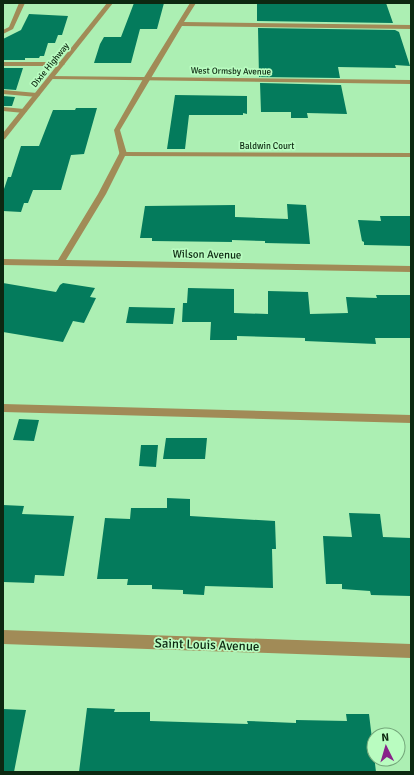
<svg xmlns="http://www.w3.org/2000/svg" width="414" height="775" viewBox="0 0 414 775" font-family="Signika,sans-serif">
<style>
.building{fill:#047b5c}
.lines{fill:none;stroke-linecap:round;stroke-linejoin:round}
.service{fill:#a18b57;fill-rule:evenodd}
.minor{fill:#a18b57;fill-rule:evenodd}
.tertiary{fill:#a18b57;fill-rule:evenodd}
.labels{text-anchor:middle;stroke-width:3.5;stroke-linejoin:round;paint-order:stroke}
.far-street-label{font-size:9px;fill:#0d2811;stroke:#b9fcc0}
.street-label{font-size:11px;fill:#0d2811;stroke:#b9fcc0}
.near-street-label{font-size:13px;fill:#0d2811;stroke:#b9fcc0}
</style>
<rect width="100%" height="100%" fill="#acefb3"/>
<!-- building -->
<path class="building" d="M 134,3 L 164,3 L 157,29 L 140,29 L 131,63 L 94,63 L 100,44 L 104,37 L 121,37 Z
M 257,3 L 386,3 L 393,23 L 257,21 Z
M 29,14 L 68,16 L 62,35 L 58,35 L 55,43 L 48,43 L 44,56 L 40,56 L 39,58 L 25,58 L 25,60 L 3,60 L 3,39 L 21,30 Z
M 258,28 L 395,30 L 399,32 L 410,66 L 395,65 L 396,68 L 338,67 L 340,78 L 259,77 Z
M 3,68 L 23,68 L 16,90 L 3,89 Z
M 260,83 L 341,85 L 347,114 L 307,113 L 308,118 L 291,118 L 291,112 L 261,112 Z
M 175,95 L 247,96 L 247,114 L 243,113 L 243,115 L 189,115 L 185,149 L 167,149 Z
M 3,96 L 15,97 L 12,106 L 3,106 Z
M 76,108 L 97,108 L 84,154 L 71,155 L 61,190 L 33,190 L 28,203 L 24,203 L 21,212 L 3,211 L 3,192 L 8,177 L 11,177 L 21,146 L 39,146 L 53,110 L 75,110 Z
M 287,204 L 306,205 L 310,244 L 265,243 L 265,241 L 232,240 L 232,242 L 152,241 L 152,238 L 140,238 L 145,206 L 235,205 L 235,217 L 288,219 Z
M 380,216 L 411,216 L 411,246 L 364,245 L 364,242 L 362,241 L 358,220 L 381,221 Z
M 3,283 L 56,292 L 60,285 L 63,283 L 95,288 L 90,297 L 96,298 L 84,323 L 73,321 L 63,342 L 3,332 Z
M 188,288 L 234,289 L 234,313 L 268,314 L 268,291 L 308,292 L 310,314 L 348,313 L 346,297 L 377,298 L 376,295 L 411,295 L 411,338 L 375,338 L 376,344 L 305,341 L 305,338 L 237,336 L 237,340 L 210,340 L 211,322 L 182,322 L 183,303 L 187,303 Z
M 129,307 L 175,308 L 173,324 L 126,323 Z
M 19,419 L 39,420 L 34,441 L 13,440 Z
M 166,438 L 207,438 L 205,459 L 163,459 Z
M 141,445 L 158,445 L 156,467 L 139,466 Z
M 167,498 L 190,499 L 190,516 L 275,521 L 276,549 L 272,549 L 273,588 L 205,586 L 204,595 L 183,594 L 183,590 L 152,589 L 152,585 L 127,585 L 128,579 L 97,579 L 105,518 L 130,519 L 131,508 L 167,508 Z
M 3,505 L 24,506 L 22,514 L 74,516 L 64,576 L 35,575 L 34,583 L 3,582 Z
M 349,513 L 380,514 L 383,537 L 411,538 L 411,596 L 371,595 L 370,591 L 342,589 L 342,584 L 326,584 L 323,536 L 352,537 Z
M 87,708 L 115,709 L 114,712 L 150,712 L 150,721 L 248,724 L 247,721 L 296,723 L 296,720 L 347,721 L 346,714 L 369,714 L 376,772 L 79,772 Z
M 3,709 L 26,710 L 14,772 L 3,772 Z"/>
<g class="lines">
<!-- service -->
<path class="service" d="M 190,3 L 196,3 L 184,22 L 411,25 L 411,29 L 182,26 L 120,130 L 127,154 L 120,156 L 114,130 L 143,79 Z
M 3,90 L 37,93 L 40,95 L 37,97 L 3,94 Z
M 3,107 L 24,109 L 27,111 L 24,113 L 3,111 Z"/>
<!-- minor -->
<path class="minor" d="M 19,3 L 25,3 L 13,29 L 3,34 L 3,30 L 9,27 Z
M 3,62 L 62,62 L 65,64 L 62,66 L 3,66 Z
M 49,76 L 411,80 L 411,84 L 51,79 L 49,78 Z
M 120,152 L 411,153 L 411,157 L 125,156 L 106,194 L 66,260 L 411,266 L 411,272 L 3,265 L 3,259 L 58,260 L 98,194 Z
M 3,404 L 411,415 L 411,423 L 3,412 Z
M 3,630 L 411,644 L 411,658 L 3,644 Z"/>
<!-- tertiary -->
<path class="tertiary" d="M 107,3 L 113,3 L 5,139 L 3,140 L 3,133 Z"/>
</g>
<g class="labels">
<!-- far-street labels -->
<g class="far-street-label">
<text transform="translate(50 65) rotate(-51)" y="3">Dixie Highway</text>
<text transform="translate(231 71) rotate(1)" y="3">West Ormsby Avenue</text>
<text x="267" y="149">Baldwin Court</text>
</g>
<!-- street labels -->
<g class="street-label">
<text transform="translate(207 254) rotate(1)" y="4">Wilson Avenue</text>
</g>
<!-- near-street labels -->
<g class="near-street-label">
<text transform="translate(207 644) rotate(2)" y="5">Saint Louis Avenue</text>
</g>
</g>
<!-- border -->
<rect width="414" height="775" fill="none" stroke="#0d2811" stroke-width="8"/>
<!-- north arrow -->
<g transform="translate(386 747) rotate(355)"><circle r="19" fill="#b9fcc0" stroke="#74a77a"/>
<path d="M0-3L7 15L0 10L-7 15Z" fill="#872289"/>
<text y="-6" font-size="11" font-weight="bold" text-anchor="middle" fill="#0d2811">N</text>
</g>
</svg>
